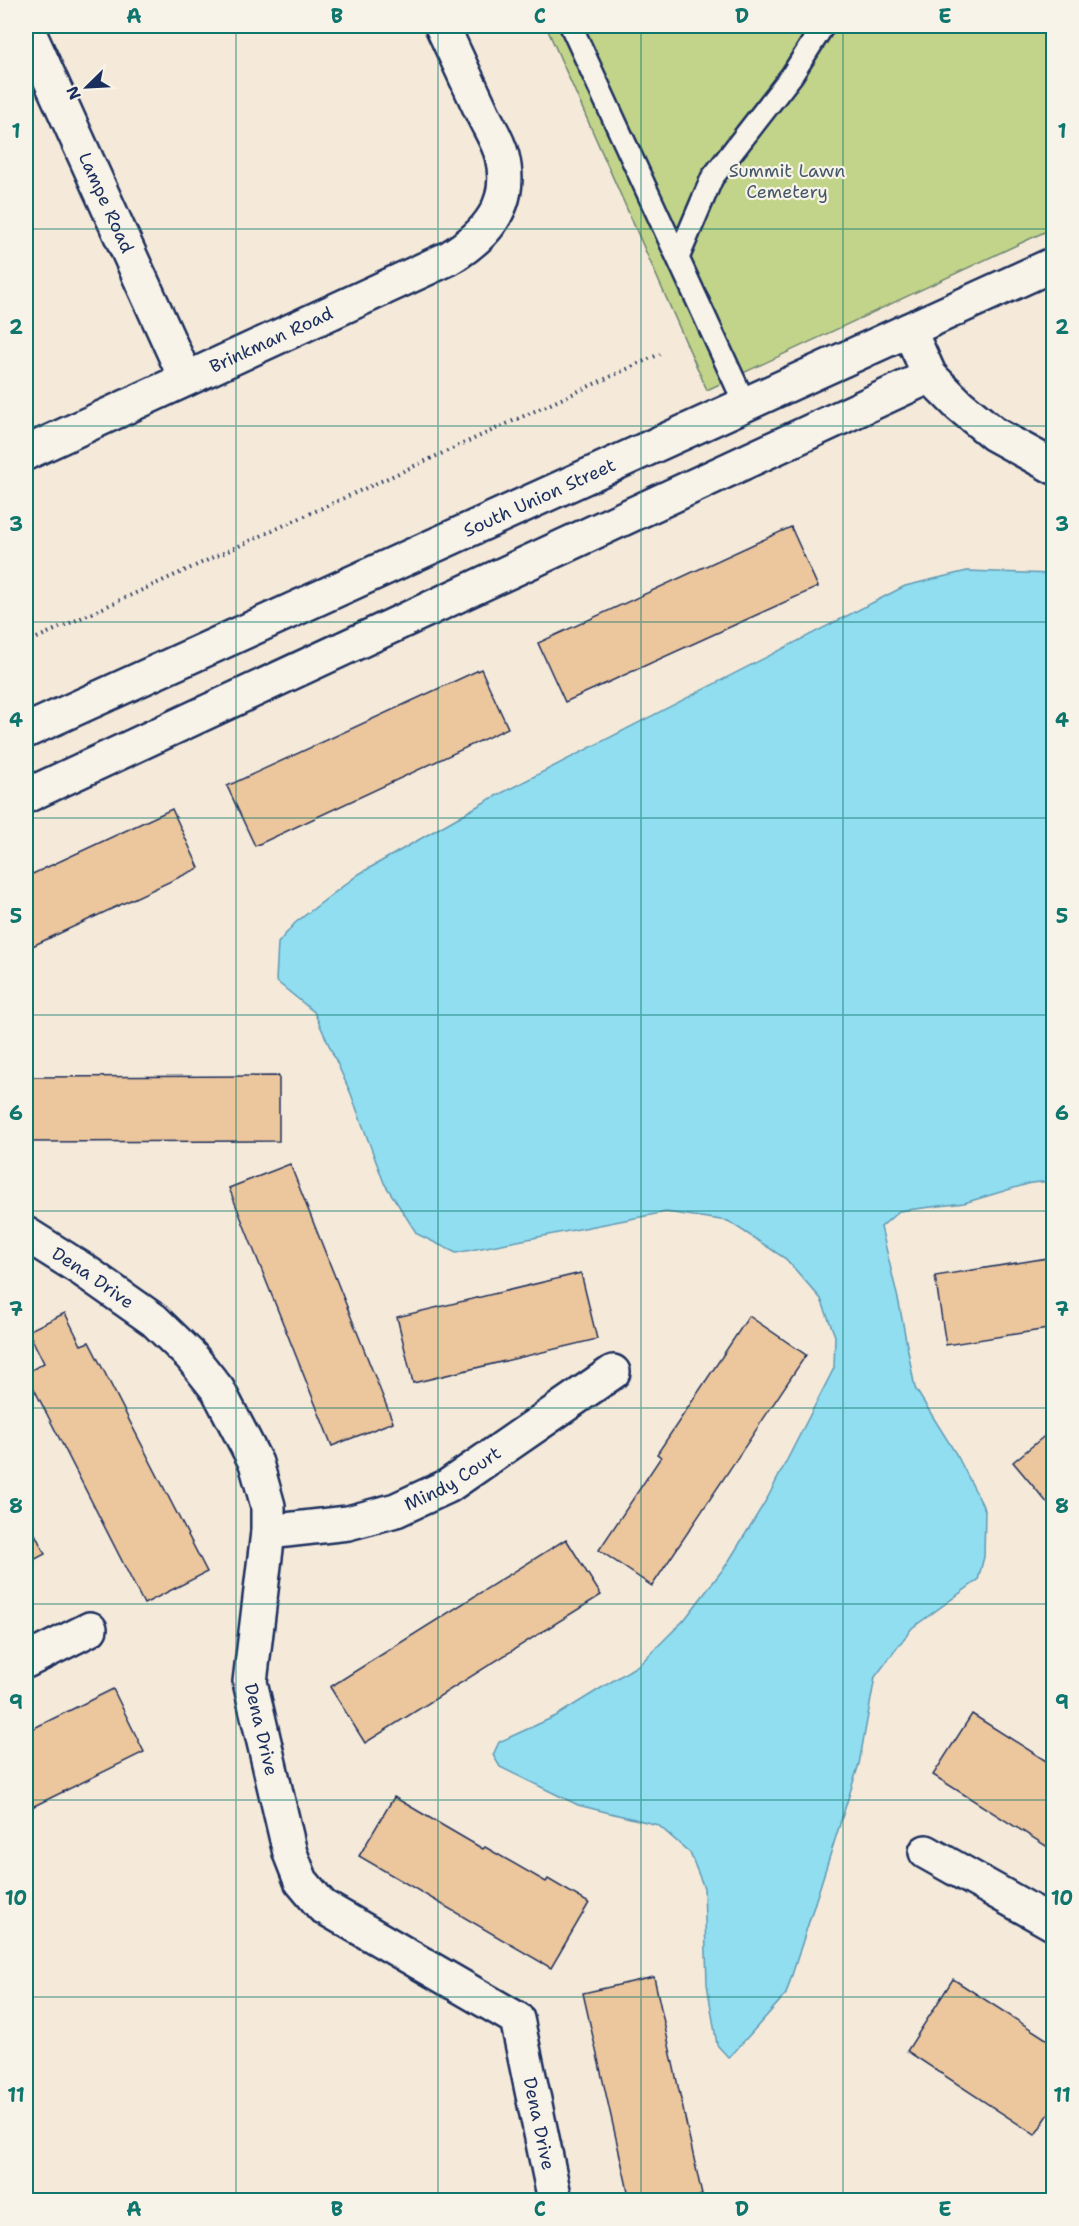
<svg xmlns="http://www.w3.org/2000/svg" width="1079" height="2226" viewBox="0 0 1079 2226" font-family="'Shantell Sans',sans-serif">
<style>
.green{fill:#c1d489;stroke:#6e8274;stroke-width:1.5}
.water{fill:#90deef;stroke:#6198b5;stroke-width:1.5}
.building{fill:#ecc69c;stroke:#1b2f5e;stroke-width:1.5}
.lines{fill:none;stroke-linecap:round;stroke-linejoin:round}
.lane-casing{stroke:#1b2f5e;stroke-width:26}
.street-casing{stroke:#1b2f5e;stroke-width:38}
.secondary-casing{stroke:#1b2f5e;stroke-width:38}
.path{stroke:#1b2f5e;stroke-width:4;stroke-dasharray:1.5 4.5;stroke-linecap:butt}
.lane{stroke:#f7f3e8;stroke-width:21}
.street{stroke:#f7f3e8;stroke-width:33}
.secondary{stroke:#f7f3e8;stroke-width:33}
.grid{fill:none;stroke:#0f766e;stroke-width:1.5;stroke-opacity:0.55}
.labels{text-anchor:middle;stroke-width:4.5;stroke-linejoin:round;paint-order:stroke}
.park-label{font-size:18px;fill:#445869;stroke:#f7f3e8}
.street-label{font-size:18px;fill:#1b2f5e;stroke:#f7f3e8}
.neatline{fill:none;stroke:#0f766e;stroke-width:2}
.grid-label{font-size:20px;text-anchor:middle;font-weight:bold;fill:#0f766e}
</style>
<rect width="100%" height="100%" fill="#f5ead9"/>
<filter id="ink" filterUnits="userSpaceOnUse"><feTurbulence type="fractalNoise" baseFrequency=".0167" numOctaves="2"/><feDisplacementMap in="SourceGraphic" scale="12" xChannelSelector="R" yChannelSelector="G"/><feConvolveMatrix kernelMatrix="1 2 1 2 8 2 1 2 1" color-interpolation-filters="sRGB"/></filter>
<g filter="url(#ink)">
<!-- green -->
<path class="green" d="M 546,26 L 1053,26 L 1053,228 L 707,390 Z"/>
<!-- water -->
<path class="water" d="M 967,571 L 1053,574 L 1053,1181 L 1031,1183 L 964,1203 L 899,1211 L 881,1227 L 899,1303 L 915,1388 L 958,1457 L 985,1510 L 984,1557 L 978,1580 L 912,1628 L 875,1677 L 859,1764 L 786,1994 L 729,2058 L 717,2045 L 707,1984 L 704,1888 L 690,1853 L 658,1825 L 578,1805 L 500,1767 L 493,1755 L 499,1742 L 556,1716 L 640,1664 L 685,1619 L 727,1564 L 768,1497 L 834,1368 L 835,1336 L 821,1299 L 786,1259 L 728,1221 L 666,1212 L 456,1253 L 417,1234 L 384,1183 L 351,1094 L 314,1012 L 276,981 L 278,943 L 295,923 L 359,874 L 490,799 L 905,586 Z"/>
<!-- building -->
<path class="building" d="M 791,527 L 818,587 L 565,702 L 538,643 Z
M 481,669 L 508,728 L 255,846 L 227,786 Z
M 172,809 L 199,868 L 26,949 L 26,877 Z
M 279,1076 L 279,1141 L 26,1142 L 26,1077 Z
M 290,1164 L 393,1422 L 332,1446 L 229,1188 Z
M 1054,1257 L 1054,1328 L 946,1345 L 935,1276 Z
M 581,1273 L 597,1339 L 413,1383 L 397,1317 Z
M 65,1313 L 81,1345 L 89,1342 L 207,1572 L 144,1604 L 26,1373 L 44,1363 L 28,1331 Z
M 749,1316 L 806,1355 L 652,1586 L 599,1550 L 661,1457 L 657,1454 Z
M 1054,1428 L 1054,1511 L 1013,1462 Z
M 26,1516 L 45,1554 L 26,1564 Z
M 566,1539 L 601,1595 L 365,1743 L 330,1687 Z
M 113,1689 L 144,1752 L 26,1810 L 26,1732 Z
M 972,1714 L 1054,1766 L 1054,1851 L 933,1775 Z
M 394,1797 L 483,1849 L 485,1847 L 546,1882 L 548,1879 L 589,1903 L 551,1968 L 359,1856 Z
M 654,1977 L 702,2195 L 699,2196 L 701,2200 L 630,2200 L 583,1993 Z
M 953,1979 L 1054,2044 L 1054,2106 L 1035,2135 L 907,2051 Z"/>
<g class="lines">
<!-- lane casing -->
<g class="lane-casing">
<path id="lane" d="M 571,26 L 745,404
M 678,258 L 712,178 L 792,75 L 823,26"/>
</g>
<!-- street casing -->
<g class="street-casing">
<g id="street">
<path id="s1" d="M 26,26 L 186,379"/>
<path d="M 909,330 L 930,376 L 959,405 L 994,434 L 1054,467"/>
<path id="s2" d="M 26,453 L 449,258 C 487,235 514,204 502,156 C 498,140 487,124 481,110 C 468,82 455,54 442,26"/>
<path d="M 26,796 L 930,376"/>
<path id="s3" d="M 26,1234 L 83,1270 L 154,1320 L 191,1356 L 218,1390 L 256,1463 L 268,1506 L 268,1532 L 250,1682 L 290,1853 L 301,1881 L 322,1906 L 517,2019 L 555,2200"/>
<path id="s4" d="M 268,1532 L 348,1523 L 396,1510 L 448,1486 L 613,1372"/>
<path d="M 26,1661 L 90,1629"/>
<path d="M 926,1852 L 1054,1924"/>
</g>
</g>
<!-- secondary casing -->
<g class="secondary-casing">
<g id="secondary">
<path id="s5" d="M 26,731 L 1054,264"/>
</g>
</g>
<!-- path -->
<path class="path" d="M 26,643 L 660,354"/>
<!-- lane -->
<use href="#lane" class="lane"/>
<!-- street -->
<use href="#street" class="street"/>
<!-- secondary -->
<use href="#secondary" class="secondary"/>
</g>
</g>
<!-- grid -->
<path class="grid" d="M 236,26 L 236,2200M 438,26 L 438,2200M 641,26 L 641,2200M 843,26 L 843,2200M 26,229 L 1054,229M 26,426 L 1054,426M 26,622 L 1054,622M 26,818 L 1054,818M 26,1015 L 1054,1015M 26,1211 L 1054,1211M 26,1408 L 1054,1408M 26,1604 L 1054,1604M 26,1800 L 1054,1800M 26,1997 L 1054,1997"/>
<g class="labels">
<!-- park labels -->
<g class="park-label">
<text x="787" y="177">Summit Lawn<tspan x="787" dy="21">Cemetery</tspan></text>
</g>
<!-- street labels -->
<g class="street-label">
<text dy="6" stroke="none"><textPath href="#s1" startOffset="194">Lampe Road</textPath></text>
<text dy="6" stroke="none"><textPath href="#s2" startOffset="270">Brinkman Road</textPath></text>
<text dy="6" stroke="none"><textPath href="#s5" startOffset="564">South Union Street</textPath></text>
<text dy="6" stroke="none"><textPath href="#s3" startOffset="80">Dena Drive</textPath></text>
<text dy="6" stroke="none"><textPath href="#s4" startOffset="195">Mindy Court</textPath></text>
<text dy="6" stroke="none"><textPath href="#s3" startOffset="602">Dena Drive</textPath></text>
<text dy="6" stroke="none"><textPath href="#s3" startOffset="1124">Dena Drive</textPath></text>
</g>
</g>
<!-- margin -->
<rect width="1079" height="2226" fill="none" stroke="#f7f3e8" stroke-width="66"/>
<!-- north arrow -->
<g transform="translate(87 87) rotate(246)" stroke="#f7f3e8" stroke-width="4.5" paint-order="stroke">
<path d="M0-4.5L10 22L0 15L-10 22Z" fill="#1b2f5e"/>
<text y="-9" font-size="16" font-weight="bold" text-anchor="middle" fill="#1b2f5e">N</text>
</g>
<rect x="33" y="33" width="1013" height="2160" class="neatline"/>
<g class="grid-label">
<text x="134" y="23">A</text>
<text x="337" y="23">B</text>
<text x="540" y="23">C</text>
<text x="742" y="23">D</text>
<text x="945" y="23">E</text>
<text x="16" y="138">1</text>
<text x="1062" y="138">1</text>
<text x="16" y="334">2</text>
<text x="1062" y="334">2</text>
<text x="16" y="531">3</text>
<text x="1062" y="531">3</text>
<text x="16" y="727">4</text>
<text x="1062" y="727">4</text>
<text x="16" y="923">5</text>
<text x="1062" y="923">5</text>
<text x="16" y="1120">6</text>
<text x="1062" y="1120">6</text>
<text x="16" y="1316">7</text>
<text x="1062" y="1316">7</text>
<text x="16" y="1513">8</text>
<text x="1062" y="1513">8</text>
<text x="16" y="1709">9</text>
<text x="1062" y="1709">9</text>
<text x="16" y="1905">10</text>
<text x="1062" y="1905">10</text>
<text x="16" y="2102">11</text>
<text x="1062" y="2102">11</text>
<text x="134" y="2216">A</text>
<text x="337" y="2216">B</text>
<text x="540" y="2216">C</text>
<text x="742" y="2216">D</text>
<text x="945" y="2216">E</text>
</g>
</svg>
